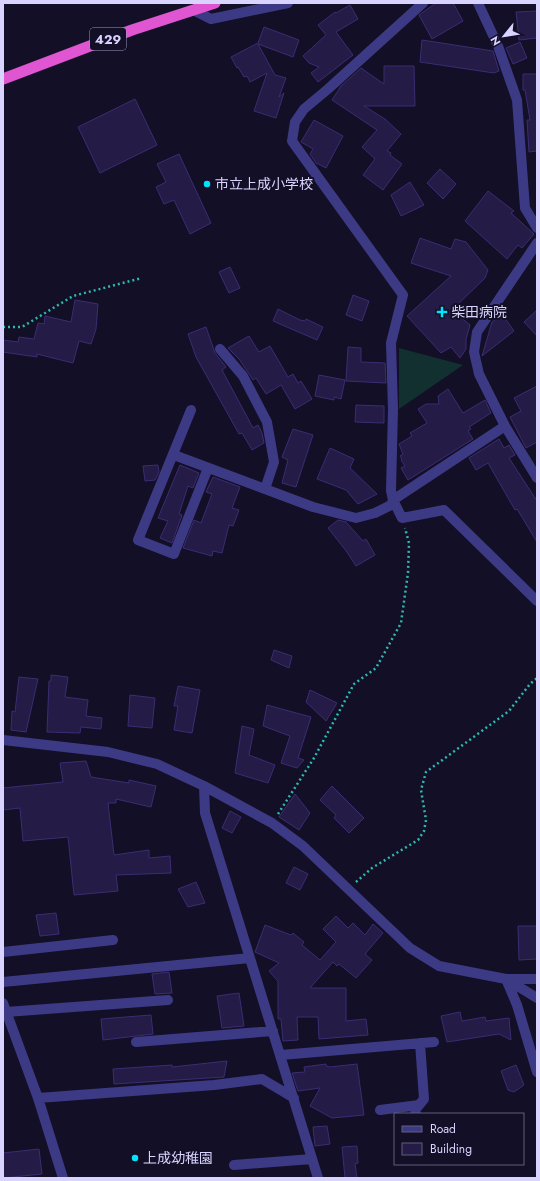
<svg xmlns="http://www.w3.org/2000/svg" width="540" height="1181" viewBox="0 0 540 1181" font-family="Jost,'Noto Sans JP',sans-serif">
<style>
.green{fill:#12302f}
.building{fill:#241b47;stroke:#3b2d73}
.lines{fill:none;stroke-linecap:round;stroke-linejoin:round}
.path{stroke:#2fb8b0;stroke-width:2.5;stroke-dasharray:2 3;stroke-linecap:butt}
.minor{stroke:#3d3a85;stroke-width:10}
.trunk{stroke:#e055d1;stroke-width:11}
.poi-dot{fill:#00e5ff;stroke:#130f26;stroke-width:1.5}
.labels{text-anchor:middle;stroke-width:4;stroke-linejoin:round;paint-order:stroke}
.shield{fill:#130f26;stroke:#9e99be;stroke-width:1}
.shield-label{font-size:13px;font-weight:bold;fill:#d9d4ff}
.poi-label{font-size:14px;fill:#d9d4ff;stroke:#130f26;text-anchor:start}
</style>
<rect width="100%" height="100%" fill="#130f26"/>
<!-- green -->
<path class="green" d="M 399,348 L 463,365 L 399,409 Z"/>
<!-- building -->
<path class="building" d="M 436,3 L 453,3 L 463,21 L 432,39 L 419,15 Z
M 350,5 L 358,19 L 336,32 L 353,55 L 318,82 L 311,73 L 319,67 L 309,63 L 303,56 L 326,35 L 318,25 L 335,12 L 336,13 Z
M 537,11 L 537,38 L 519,40 L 516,12 Z
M 264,27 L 299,40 L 293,57 L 258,44 L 275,75 L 286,78 L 279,97 L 284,93 L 276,118 L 254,111 L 267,73 L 250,82 L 247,76 L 244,77 L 238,67 L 237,68 L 231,57 L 258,43 Z
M 422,40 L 493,51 L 499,71 L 494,73 L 420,62 Z
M 520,42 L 527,58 L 513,64 L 506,48 Z
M 384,66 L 414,66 L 415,106 L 364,106 L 385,119 L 401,134 L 387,151 L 391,153 L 390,155 L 402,164 L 383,190 L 363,175 L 375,159 L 362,147 L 377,130 L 332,100 L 341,86 L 361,68 L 384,84 Z
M 523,74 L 537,74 L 537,151 L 529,152 L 527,120 L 530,120 L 525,90 L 523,90 Z
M 135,99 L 157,145 L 100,173 L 78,127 Z
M 314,120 L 343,136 L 326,168 L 316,163 L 310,154 L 313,149 L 301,142 Z
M 179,154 L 211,223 L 190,234 L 174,200 L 164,204 L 156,187 L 166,182 L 157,164 Z
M 440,169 L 456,184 L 443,199 L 427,183 Z
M 410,182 L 424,205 L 401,216 L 391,195 Z
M 488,191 L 514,211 L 511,213 L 534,234 L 522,248 L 518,245 L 507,259 L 465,221 Z
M 420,238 L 451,249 L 455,239 L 466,242 L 488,270 L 485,278 L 452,310 L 470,325 L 466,339 L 466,349 L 460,358 L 451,347 L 441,353 L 407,316 L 451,276 L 411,263 Z
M 230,267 L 240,288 L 229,293 L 219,272 Z
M 353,295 L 369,301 L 362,321 L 346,315 Z
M 75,300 L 98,304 L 96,329 L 91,344 L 79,341 L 73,363 L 37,354 L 37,357 L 3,352 L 3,340 L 18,342 L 19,337 L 34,339 L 38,323 L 44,324 L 45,316 L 71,322 Z
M 278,309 L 300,320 L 305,321 L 306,319 L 323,327 L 317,340 L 273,321 Z
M 537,310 L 537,336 L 524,322 Z
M 502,314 L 514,331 L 482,356 L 492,322 Z
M 206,327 L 215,353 L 226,367 L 222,370 L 253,428 L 258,425 L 262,433 L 264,443 L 252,450 L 242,433 L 239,434 L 196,357 L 188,334 Z
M 249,336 L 259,352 L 270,346 L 288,377 L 293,374 L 298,383 L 301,381 L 312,399 L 295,409 L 281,385 L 266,394 L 256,378 L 253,380 L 239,359 L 228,348 Z
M 348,347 L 361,348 L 361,362 L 385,363 L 386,383 L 346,381 Z
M 319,375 L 345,380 L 341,399 L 334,397 L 334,400 L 315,396 Z
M 537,386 L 537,442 L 526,448 L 510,417 L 521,411 L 514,398 Z
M 448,389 L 463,413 L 485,400 L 491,413 L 469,427 L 471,429 L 468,431 L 473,439 L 408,480 L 401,468 L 405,466 L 401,460 L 402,459 L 400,456 L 403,454 L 399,444 L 412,436 L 410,433 L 427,423 L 418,409 L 426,404 L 439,404 L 438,396 Z
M 356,405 L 384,406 L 384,423 L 355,422 Z
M 293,429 L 313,435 L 296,487 L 282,483 L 288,460 L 282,457 Z
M 499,439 L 504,448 L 509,445 L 515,455 L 509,458 L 537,501 L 537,542 L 517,509 L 515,510 L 488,463 L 476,470 L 469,458 Z
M 330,448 L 354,459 L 350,468 L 377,494 L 358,504 L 346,490 L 317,479 Z
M 158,465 L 159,472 L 155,480 L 145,481 L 143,466 Z
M 180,465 L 199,473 L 193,488 L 188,486 L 179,514 L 182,515 L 172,543 L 160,538 L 168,521 L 158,518 Z
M 213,477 L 240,487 L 232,508 L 239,510 L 233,526 L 229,525 L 222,553 L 213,551 L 212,556 L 183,548 L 194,520 L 201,523 L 212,494 L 206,492 Z
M 338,520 L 346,522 L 363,541 L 366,539 L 375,555 L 356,566 L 347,552 L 328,528 Z
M 274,650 L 292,656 L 289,668 L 271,660 Z
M 51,675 L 68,677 L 65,697 L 88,700 L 86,716 L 102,718 L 101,729 L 81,727 L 80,733 L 47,732 L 49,681 L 51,681 Z
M 19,677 L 38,679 L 26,732 L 11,730 L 12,711 L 15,712 Z
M 178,686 L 200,690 L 192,733 L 174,730 L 178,706 L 174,706 Z
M 310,690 L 337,703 L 326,721 L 306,702 Z
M 130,695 L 155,698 L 152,728 L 128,726 Z
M 267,705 L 311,717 L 298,758 L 304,760 L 297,768 L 281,763 L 290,736 L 263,726 Z
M 242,726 L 254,729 L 249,755 L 275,765 L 268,783 L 235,773 Z
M 86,761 L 91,777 L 129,783 L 129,780 L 156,786 L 151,807 L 116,799 L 116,803 L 108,803 L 114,855 L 149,850 L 149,858 L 170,856 L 171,873 L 116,875 L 118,891 L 74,895 L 68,837 L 23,841 L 20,808 L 3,810 L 3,788 L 63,782 L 60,763 Z
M 332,786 L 364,818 L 349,833 L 334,818 L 336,815 L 320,800 Z
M 295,794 L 310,813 L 299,830 L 279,817 Z
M 230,811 L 241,817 L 232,833 L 222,828 Z
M 294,867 L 308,874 L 300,890 L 286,883 Z
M 196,882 L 205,903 L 188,907 L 178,889 Z
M 56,913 L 59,934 L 40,936 L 36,915 Z
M 336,916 L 348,928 L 353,923 L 365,935 L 373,924 L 383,933 L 365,954 L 372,960 L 356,978 L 339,964 L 337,966 L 333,962 L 310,988 L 346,988 L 346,1021 L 366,1019 L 368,1035 L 319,1039 L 318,1017 L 297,1017 L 298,1040 L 283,1041 L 281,1019 L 278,1019 L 278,981 L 269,971 L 279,963 L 255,952 L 265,925 L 291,935 L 293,933 L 304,942 L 302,945 L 320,960 L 336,942 L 323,929 Z
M 518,926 L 537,926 L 537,959 L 519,960 Z
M 169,972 L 172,993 L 155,994 L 152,974 Z
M 239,993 L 244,1026 L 222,1028 L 217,996 Z
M 460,1012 L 462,1021 L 485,1017 L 486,1021 L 509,1018 L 511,1040 L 499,1034 L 447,1042 L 441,1016 Z
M 151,1015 L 153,1034 L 103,1040 L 101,1019 Z
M 227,1061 L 224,1077 L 114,1084 L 113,1069 L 172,1065 L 172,1067 Z
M 326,1064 L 326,1066 L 330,1067 L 357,1064 L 364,1115 L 332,1118 L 310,1106 L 320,1088 L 298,1091 L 292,1073 L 305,1072 L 304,1067 Z
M 516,1065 L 524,1085 L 514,1092 L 508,1090 L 501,1071 Z
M 327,1126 L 330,1144 L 315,1146 L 313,1127 Z
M 357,1146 L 358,1163 L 355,1164 L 357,1178 L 345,1178 L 342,1147 Z
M 39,1149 L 42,1174 L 3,1178 L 3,1153 Z"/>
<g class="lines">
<!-- path -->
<path class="path" d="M 3,327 L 22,327 L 73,296 L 142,278
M 278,814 L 314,758 L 354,684 L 376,668 L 401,623 L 408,573 L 409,543 L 405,528
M 356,882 L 372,868 L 418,840 L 424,831 L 426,820 L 421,790 L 426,772 L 509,711 L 530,684 L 537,678"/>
<!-- minor -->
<path class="minor" d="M 423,3 L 328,89 L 304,109 L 295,122 L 292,141 L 403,295 L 391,343 L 393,409 L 391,491 L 393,500 L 402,518 L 444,510 L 537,601
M 478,3 L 498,46 L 517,100 L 525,208 L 537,228
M 193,10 L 211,19 L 288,3
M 537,243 L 477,332 L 474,352 L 479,374 L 505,426 L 537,478
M 220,349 L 243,376 L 267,422 L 274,462 L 265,489
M 191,410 L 138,540 L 174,554 L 208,468
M 174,455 L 313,507 L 356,518 L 375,513 L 391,505 L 393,500 L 505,426
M 3,740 L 108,752 L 157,764 L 204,786 L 272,823 L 303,846 L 410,948 L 439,966 L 506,979 L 537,979
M 204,786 L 205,813 L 318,1178
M 3,952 L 113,940
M 506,979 L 517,1005 L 537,1072
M 506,979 L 537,998
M 3,982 L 250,958
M 3,1003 L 38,1098 L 63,1178
M 6,1012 L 168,1000
M 136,1042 L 273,1031
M 281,1055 L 434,1042
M 38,1098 L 214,1085 L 262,1079 L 294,1098
M 380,1110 L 419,1105
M 416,1114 L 415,1110 L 424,1099 L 420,1043
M 234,1165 L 312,1159"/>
<!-- trunk -->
<path class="trunk" d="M 3,79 L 132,30 L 215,3"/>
</g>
<!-- markers -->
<g class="poi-dot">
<circle cx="207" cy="184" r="4"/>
<path d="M440 306h4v4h4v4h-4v4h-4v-4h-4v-4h4z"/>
<circle cx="135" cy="1158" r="4"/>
</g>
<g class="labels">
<!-- shield labels -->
<rect class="shield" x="90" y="28" width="36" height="22" rx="3"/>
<g class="shield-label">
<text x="108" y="44">429</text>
</g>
<!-- poi labels -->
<g class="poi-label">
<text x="215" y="189">市立上成小学校</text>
<text x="451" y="317">柴田病院</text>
<text x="143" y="1163">上成幼稚園</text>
</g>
</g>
<!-- border -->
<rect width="540" height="1181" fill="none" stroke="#d9d4ff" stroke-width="8"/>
<!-- legend -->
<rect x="394" y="1113" width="130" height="52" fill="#130f26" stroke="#625e7d"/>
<rect x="402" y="1126" width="20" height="6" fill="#3d3a85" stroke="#625e7d"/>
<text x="430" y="1133" font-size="12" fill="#d9d4ff">Road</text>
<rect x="402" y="1143" width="20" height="12" fill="#241b47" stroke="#625e7d"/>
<text x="430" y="1153" font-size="12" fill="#d9d4ff">Building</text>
<!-- north arrow -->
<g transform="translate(504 36) rotate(240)" stroke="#130f26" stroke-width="3" paint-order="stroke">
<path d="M0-3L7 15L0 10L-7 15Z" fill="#d9d4ff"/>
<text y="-6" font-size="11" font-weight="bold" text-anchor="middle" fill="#d9d4ff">N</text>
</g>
</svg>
